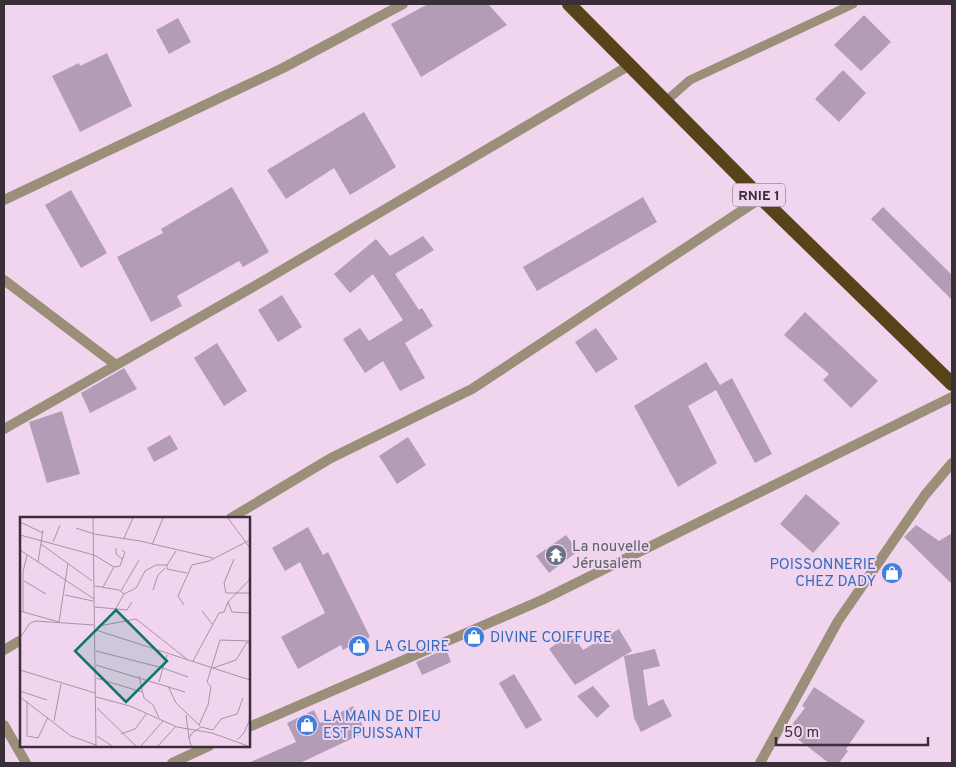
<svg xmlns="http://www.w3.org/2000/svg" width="956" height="767" viewBox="0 0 956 767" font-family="Overpass,sans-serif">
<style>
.building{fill:#b29cb6}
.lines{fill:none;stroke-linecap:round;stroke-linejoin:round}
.service{stroke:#9b8f79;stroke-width:9}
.minor{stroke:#9b8f79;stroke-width:10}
.trunk{stroke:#574319;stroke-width:14}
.labels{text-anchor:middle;stroke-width:4;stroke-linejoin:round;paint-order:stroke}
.shield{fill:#f1d5ee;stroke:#71616f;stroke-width:1}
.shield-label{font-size:14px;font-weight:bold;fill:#3a2f38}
.worship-label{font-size:15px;fill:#5b616d;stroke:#f1d5ee;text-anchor:start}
.shop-label{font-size:15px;fill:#366cbe;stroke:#f1d5ee;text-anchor:start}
.inset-road{fill:none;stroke:#a893a5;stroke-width:1}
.view{fill:#0f766e;fill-opacity:0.15;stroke:#0f766e;stroke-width:2.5}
.inset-edge{fill:none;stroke:#3a2f38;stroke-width:2.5}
</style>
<rect width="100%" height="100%" fill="#f1d5ee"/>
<!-- building -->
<path class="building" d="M 428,4 L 488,4 L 507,25 L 421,77 L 391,24 Z
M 864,15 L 891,42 L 861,71 L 834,45 Z
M 178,18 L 191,42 L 169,54 L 156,30 Z
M 107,53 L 132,106 L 80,132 L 52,76 L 79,63 L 80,66 Z
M 843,70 L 866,93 L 839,122 L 815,99 Z
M 364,112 L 396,167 L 350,195 L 334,168 L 286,199 L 267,170 Z
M 232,187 L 269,252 L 243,267 L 239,261 L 177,296 L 182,306 L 151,322 L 117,257 L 163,233 L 161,229 Z
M 71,190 L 107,253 L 81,268 L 45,205 Z
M 643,197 L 657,222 L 537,291 L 523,267 Z
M 883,207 L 952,275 L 952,300 L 871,219 Z
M 423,236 L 434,250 L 395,274 L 419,310 L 422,308 L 433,326 L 405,343 L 425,378 L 400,391 L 383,361 L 365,373 L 343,339 L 360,328 L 369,341 L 403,320 L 373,274 L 350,293 L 334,274 L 376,239 L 390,256 Z
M 282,295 L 302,327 L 278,342 L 258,310 Z
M 805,312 L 878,381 L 851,408 L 823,380 L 829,374 L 784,335 Z
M 596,328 L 618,359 L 596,373 L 575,342 Z
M 217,343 L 247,391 L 224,406 L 194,358 Z
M 706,362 L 720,385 L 732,378 L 772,454 L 755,463 L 716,390 L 688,406 L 717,463 L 678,487 L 634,406 Z
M 124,368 L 137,389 L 90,413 L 81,393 Z
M 62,411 L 80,474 L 47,483 L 29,422 Z
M 170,435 L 178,449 L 154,462 L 147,448 Z
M 408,437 L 426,465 L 397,484 L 379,456 Z
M 806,494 L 840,523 L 813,553 L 780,524 Z
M 916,525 L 939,541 L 952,533 L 952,584 L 904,537 Z
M 308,527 L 323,555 L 328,552 L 370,637 L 343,650 L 341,645 L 298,669 L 281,637 L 325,613 L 300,562 L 285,571 L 272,548 Z
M 566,535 L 578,551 L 549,573 L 536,556 Z
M 619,629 L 632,651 L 575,685 L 549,649 L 571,633 L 583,650 Z
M 446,649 L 451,662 L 422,675 L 416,662 Z
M 655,649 L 660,666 L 643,670 L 648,706 L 663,699 L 672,716 L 641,732 L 634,718 L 624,656 Z
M 514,674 L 542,720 L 526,729 L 499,683 Z
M 593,686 L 610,706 L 597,718 L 577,696 Z
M 814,687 L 865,721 L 846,749 L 848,751 L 839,763 L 829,763 L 787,731 L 805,708 L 802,706 Z
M 353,706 L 366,732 L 300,763 L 248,763 L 296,742 L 287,723 L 314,710 L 320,723 Z"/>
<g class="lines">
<!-- service -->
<path class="service" d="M 666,101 L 690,80 L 853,4"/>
<!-- minor -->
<path class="minor" d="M 4,200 L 283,68 L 403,4
M 4,280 L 116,365
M 4,429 L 265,280 L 630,65
M 231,518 L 331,458 L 472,389 L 761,198
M 4,650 L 21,640
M 4,725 L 26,763
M 249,727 L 542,600 L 952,397
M 172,763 L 209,746
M 760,763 L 838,621 L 925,495 L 952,463"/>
<!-- trunk -->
<path class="trunk" d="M 569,4 L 761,198 L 952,384"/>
</g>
<!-- icons -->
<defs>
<g id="temple-disc" transform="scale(1.125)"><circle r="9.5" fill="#6b7280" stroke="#f1d5ee"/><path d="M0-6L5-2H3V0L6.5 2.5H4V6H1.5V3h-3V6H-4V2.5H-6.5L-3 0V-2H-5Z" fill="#fff"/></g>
<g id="shop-disc" transform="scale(1.125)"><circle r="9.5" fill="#3f7fe0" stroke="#f1d5ee"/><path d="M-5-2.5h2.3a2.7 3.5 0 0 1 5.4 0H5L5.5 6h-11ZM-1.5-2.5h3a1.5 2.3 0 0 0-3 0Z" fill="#fff"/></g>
</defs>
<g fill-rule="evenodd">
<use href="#temple-disc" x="556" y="555"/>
<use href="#shop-disc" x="892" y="573"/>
<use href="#shop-disc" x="474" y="637"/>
<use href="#shop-disc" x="359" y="646"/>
<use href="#shop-disc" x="307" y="725"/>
</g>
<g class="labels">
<!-- shield labels -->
<rect class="shield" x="733" y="183.5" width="52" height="23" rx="4"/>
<g class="shield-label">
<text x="759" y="200">RNIE 1</text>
</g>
<!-- worship labels -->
<g class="worship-label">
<text x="572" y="551">La nouvelle<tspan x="572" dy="17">Jérusalem</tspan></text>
</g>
<!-- shop labels -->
<g class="shop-label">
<text x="876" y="569" text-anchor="end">POISSONNERIE<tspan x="876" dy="17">CHEZ DADY</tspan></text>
<text x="490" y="642">DIVINE COIFFURE</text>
<text x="375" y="651">LA GLOIRE</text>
<text x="323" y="721">LA MAIN DE DIEU<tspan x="323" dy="17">EST PUISSANT</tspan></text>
</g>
</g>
<!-- overview -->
<g transform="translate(20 517)">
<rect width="230" height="230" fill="#f1d5ee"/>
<path class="inset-road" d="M 73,1 L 76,229M 208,1 L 230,31M 0,5 L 23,16M 56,11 L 74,17 L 120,24 L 193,41M 0,18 L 74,38 L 94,50M 104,21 L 113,1M 33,25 L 40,8M 21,27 L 72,64M 132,28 L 143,1M 96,31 L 96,37 L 103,43M 0,33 L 74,82M 214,42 L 204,66 L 206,76 L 230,76M 18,45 L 23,13M 147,48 L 147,52 L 167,56M 4,64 L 26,77M 75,69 L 99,73 L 104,77M 83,70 L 94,50 L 100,49 L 105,35 L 102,33M 133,73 L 138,58 L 145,51M 101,74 L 119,43M 45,78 L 73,84M 208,85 L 212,95 L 230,96M 164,88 L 158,79 L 172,48 L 189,44 L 230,23M 75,90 L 107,93 L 112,85M 95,93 L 104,77 L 116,71 L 125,54 L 136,48 L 147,48 L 156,34M 0,94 L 39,105 L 48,46M 182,94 L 192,107M 3,95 L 3,55 L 7,38M 79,109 L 116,102 L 168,143M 76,113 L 230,163M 0,121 L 10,106 L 16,104 L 74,108M 76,134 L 143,151 L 147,138M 173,144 L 199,96 L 204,95 L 208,85 L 230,62M 76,148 L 165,175M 193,151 L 216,143 L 227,125 L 230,127M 0,153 L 75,176M 119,159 L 124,181 L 133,188 L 139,201M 76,161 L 122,175M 139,165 L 143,151 L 168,160M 148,169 L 156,186 L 180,209M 0,174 L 27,183M 0,180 L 51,219 L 76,228M 76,180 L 110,189 L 157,210 L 192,216 L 228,229M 7,184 L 7,219 L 18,221 L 28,200M 77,191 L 116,229M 166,198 L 169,221M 34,204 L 41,167M 179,208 L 188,188 L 191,170 L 187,165 L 200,123 L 230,124M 101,217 L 115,212 L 127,196M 77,219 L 92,229M 217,223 L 224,216 L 230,202M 121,229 L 143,204M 138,229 L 156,209M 171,229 L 169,221 L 172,216 L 181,210 L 193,213 L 201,202 L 217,197 L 223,181"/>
<path class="view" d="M 96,93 L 147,144 L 106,185 L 55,134 Z"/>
<rect width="230" height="230" class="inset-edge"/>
</g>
<!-- border -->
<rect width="956" height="767" fill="none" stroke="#3a2f38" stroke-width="10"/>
<!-- scale -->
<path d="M776 737v8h152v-8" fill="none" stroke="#3a2f38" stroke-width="2.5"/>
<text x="784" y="737" font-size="15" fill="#3a2f38" stroke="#f1d5ee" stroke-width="4" paint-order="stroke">50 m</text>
</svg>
